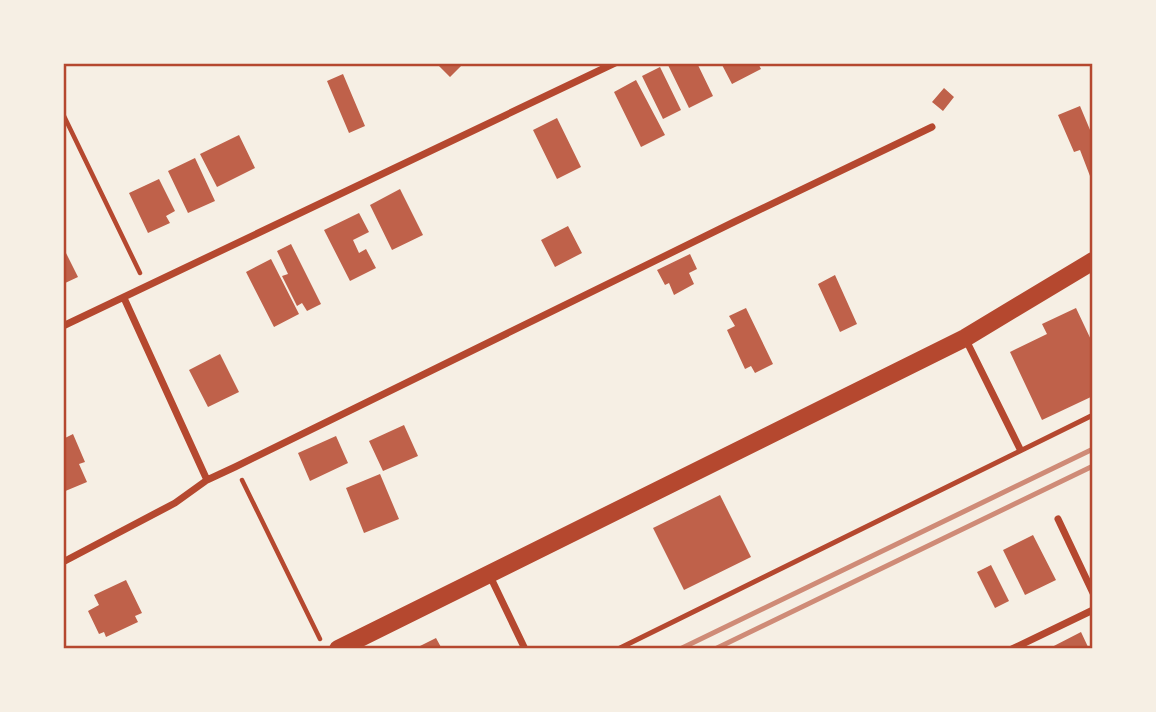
<svg xmlns="http://www.w3.org/2000/svg" width="1156" height="712" viewBox="0 0 1156 712" font-family="'PT Sans Narrow',sans-serif">
<style>
.building{fill:#bf614a}
.lines{fill:none;stroke-linecap:round;stroke-linejoin:round}
.path{stroke:#b5482f;stroke-width:4.5}
.service{stroke:#b5482f;stroke-width:5}
.minor{stroke:#b5482f;stroke-width:7}
.primary{stroke:#b5482f;stroke-width:18}
.rail{stroke:#cf8b77;stroke-width:5}
.neatline{fill:none;stroke:#b5482f;stroke-width:2.5}
</style>
<rect width="100%" height="100%" fill="#f6efe4"/>
<!-- building -->
<path class="building" d="M 436,63 L 464,63 L 450,77 Z
M 673,63 L 697,63 L 713,96 L 689,108 L 668,65 Z
M 721,63 L 758,63 L 761,69 L 732,84 Z
M 660,67 L 681,110 L 663,119 L 642,76 Z
M 343,74 L 365,126 L 349,133 L 327,81 Z
M 636,80 L 665,135 L 641,147 L 614,92 Z
M 944,88 L 954,97 L 943,111 L 932,102 Z
M 1080,106 L 1093,137 L 1093,175 L 1090,176 L 1080,150 L 1074,152 L 1058,115 Z
M 557,118 L 581,167 L 557,179 L 533,130 Z
M 239,135 L 255,168 L 217,187 L 200,154 Z
M 195,158 L 215,201 L 188,213 L 168,171 Z
M 159,179 L 175,211 L 166,216 L 170,223 L 148,233 L 129,193 Z
M 400,189 L 423,235 L 392,250 L 370,205 Z
M 359,213 L 369,232 L 353,240 L 359,253 L 366,249 L 376,268 L 350,281 L 324,230 Z
M 568,226 L 582,253 L 555,267 L 541,240 Z
M 291,244 L 321,304 L 307,311 L 302,303 L 297,306 L 282,276 L 288,274 L 277,251 Z
M 63,247 L 78,277 L 63,284 Z
M 690,254 L 697,269 L 689,273 L 694,284 L 674,295 L 669,283 L 665,285 L 657,270 Z
M 271,259 L 299,314 L 274,327 L 246,272 Z
M 835,275 L 857,324 L 840,332 L 818,284 Z
M 746,308 L 773,364 L 755,373 L 751,366 L 745,369 L 727,330 L 735,326 L 729,316 Z
M 1076,308 L 1093,344 L 1093,396 L 1042,420 L 1010,352 L 1047,334 L 1042,324 Z
M 220,354 L 239,392 L 208,407 L 189,370 Z
M 404,425 L 418,456 L 383,471 L 369,441 Z
M 73,434 L 85,462 L 79,464 L 87,482 L 63,492 L 63,439 Z
M 336,436 L 348,463 L 310,481 L 298,453 Z
M 380,474 L 399,519 L 364,533 L 346,488 Z
M 720,495 L 751,557 L 684,590 L 653,528 Z
M 1033,535 L 1056,580 L 1025,595 L 1003,550 Z
M 991,565 L 1009,601 L 995,608 L 977,572 Z
M 126,580 L 142,613 L 135,616 L 138,622 L 106,637 L 104,632 L 99,634 L 88,611 L 99,605 L 94,595 Z
M 1081,632 L 1089,649 L 1048,649 Z
M 436,638 L 442,649 L 414,649 Z"/>
<g class="lines">
<!-- path -->
<path class="path" d="M 63,114 L 140,273
M 242,480 L 320,639"/>
<!-- service -->
<path class="service" d="M 618,649 L 1093,415"/>
<!-- minor -->
<path class="minor" d="M 124,298 L 207,480
M 63,326 L 615,63
M 965,338 L 1020,449
M 1058,519 L 1093,593
M 63,562 L 175,503 L 207,480 L 235,467 L 734,222 L 932,127
M 489,574 L 525,649
M 1012,649 L 1093,610"/>
<!-- primary -->
<path class="primary" d="M 338,649 L 965,338 L 1093,261"/>
<!-- rail -->
<path class="rail" d="M 680,649 L 1093,449
M 715,649 L 1093,466"/>
</g>
<!-- border -->
<rect width="1156" height="712" fill="none" stroke="#f6efe4" stroke-width="130"/>
<rect x="65" y="65" width="1026" height="582" class="neatline"/>
</svg>
